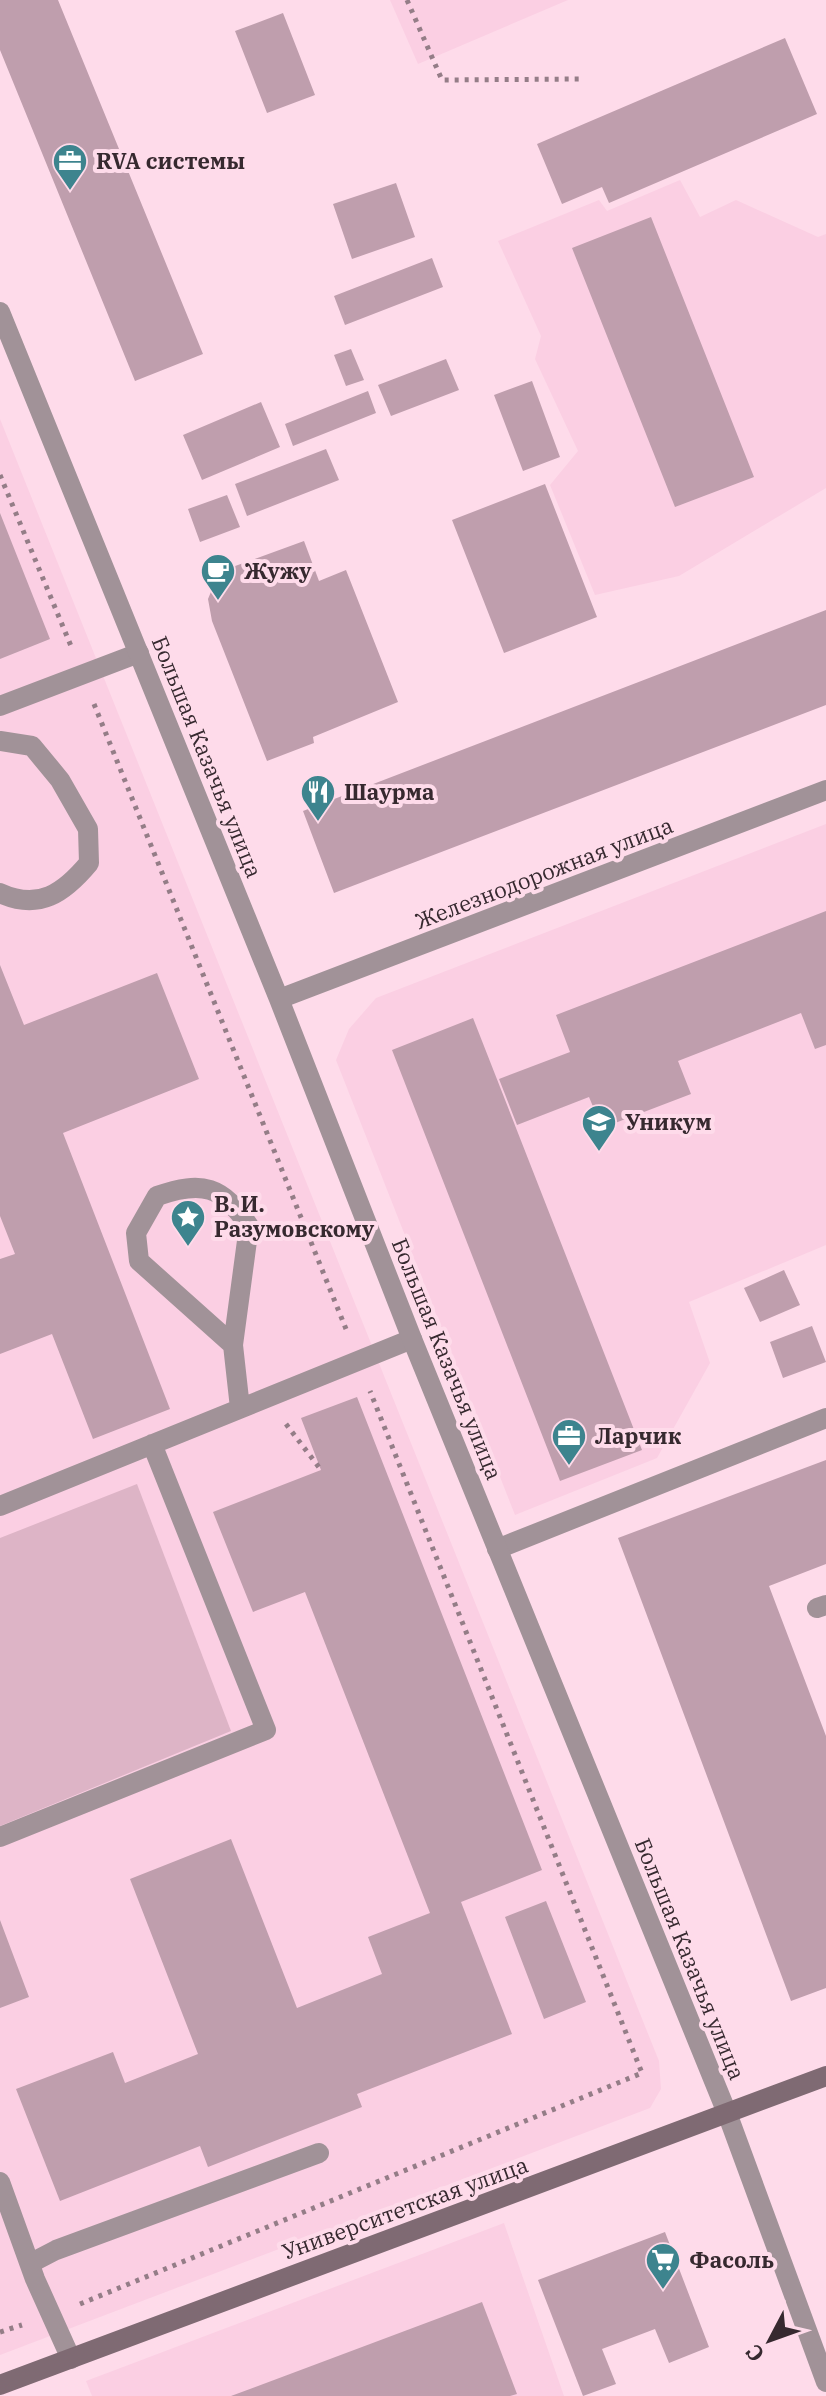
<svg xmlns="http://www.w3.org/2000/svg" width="826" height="2396" viewBox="0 0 826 2396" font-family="'IBM Plex Serif',serif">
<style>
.built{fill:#fbcfe3}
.green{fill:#ddb4c6}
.building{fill:#bf9ead}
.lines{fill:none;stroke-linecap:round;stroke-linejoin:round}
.path{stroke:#947d87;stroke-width:5;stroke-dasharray:4 6;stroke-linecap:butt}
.lane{stroke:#a19298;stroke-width:20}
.street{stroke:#a19298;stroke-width:20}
.secondary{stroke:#7f6a73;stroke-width:20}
.labels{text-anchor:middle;stroke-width:8;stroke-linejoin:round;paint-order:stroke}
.poi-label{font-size:22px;font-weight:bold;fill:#36292f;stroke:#fedbea;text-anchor:start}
.street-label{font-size:22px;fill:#36292f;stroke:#fedbea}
</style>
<rect width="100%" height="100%" fill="#fedbea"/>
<!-- built -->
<path class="built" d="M 390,0 L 568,0 L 418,64 Z
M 680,180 L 700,217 L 736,200 L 818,237 L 826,234 L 826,488 L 679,576 L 595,595 L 550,485 L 578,451 L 535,359 L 541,336 L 498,241 L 599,200 L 607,211 Z
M 0,419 L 659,2061 L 661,2089 L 650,2108 L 0,2355 Z
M 826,824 L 826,1245 L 689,1302 L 710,1363 L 657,1458 L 515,1515 L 336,1060 L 349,1029 L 376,998 Z
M 504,2223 L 564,2396 L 92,2396 L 86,2381 Z"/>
<!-- green -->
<path class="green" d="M 137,1484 L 231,1731 L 0,1826 L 0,1538 Z"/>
<!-- building -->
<path class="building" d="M 0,0 L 58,0 L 203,354 L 135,381 L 0,50 Z
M 283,13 L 315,95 L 267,113 L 235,31 Z
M 785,38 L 817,114 L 609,203 L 602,187 L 562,204 L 537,144 Z
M 396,183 L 415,237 L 352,259 L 333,204 Z
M 651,217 L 754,477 L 675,507 L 572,248 Z
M 432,258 L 443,287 L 345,325 L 334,296 Z
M 351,349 L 364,380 L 346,386 L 334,355 Z
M 446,359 L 459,390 L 391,416 L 378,385 Z
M 532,381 L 560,457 L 523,471 L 494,395 Z
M 368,391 L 376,413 L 293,446 L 285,424 Z
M 261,402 L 280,447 L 202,480 L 183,435 Z
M 326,449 L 339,480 L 247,516 L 235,484 Z
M 545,484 L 597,617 L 504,653 L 452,520 Z
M 227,495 L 240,527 L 200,542 L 188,509 Z
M 0,513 L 50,639 L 0,659 Z
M 304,541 L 319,581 L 346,570 L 398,702 L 313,737 L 314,743 L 267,761 L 212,621 L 208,599 L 215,582 L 224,570 Z
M 826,610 L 826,705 L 334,893 L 303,811 Z
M 826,911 L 826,1045 L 815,1049 L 801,1013 L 678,1061 L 691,1094 L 602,1128 L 589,1097 L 517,1125 L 499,1079 L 570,1052 L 556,1015 Z
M 0,965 L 24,1025 L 157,973 L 199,1079 L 63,1133 L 170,1409 L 93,1439 L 52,1334 L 0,1354 L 0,1259 L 15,1254 L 0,1216 Z
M 473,1018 L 642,1450 L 560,1481 L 392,1050 Z
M 784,1270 L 800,1305 L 760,1322 L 744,1288 Z
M 812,1326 L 826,1362 L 783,1378 L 770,1342 Z
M 357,1397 L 542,1870 L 461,1902 L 512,2034 L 357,2094 L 362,2107 L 208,2167 L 200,2146 L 60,2201 L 16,2089 L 113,2052 L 125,2083 L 198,2054 L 130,1879 L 231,1839 L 297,2008 L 382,1974 L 368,1937 L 430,1913 L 305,1592 L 253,1612 L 213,1512 L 321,1470 L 301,1418 Z
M 826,1460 L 826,1564 L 769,1586 L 826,1736 L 826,1988 L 791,2001 L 618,1538 Z
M 546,1901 L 586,2002 L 544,2019 L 505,1917 Z
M 0,1920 L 29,1997 L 0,2008 Z
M 665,2232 L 709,2347 L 669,2363 L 655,2329 L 602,2349 L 616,2384 L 583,2396 L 538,2280 Z
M 482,2302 L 517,2394 L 510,2396 L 231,2396 Z"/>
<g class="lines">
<!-- path -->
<path class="path" d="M 407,0 L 442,80 L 582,79
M 0,475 L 71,646
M 94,704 L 346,1329
M 286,1424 L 321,1470
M 80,2304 L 642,2073 L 370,1391
M 0,2332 L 22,2325"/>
<!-- lane -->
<path class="lane" d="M 0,706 L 139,653
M 0,741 L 32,746 L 60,780 L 88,829 L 89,863 C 64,893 39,911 0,893
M 233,1345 L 249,1226 C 222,1186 203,1180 157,1196 L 136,1233 L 139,1261 L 233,1345 L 240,1408
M 0,1506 L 412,1339
M 497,1549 L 826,1418
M 817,1608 L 826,1605
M 0,1837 L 266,1730 L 152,1444
M 0,2182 L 35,2279 L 71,2359
M 31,2263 L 56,2250 L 319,2153"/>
<!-- street -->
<path class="street" d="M 0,312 L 279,999 L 412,1339 L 727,2113 L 826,2382
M 279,999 L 826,790"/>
<!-- secondary -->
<path class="secondary" d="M 0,2385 L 826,2076"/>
</g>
<!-- icons -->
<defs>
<g id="office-pin" transform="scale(1.8)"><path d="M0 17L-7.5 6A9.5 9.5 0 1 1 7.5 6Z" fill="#3d848e" stroke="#fedbea"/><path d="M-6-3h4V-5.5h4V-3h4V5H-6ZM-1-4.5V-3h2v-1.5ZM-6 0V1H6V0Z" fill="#fff"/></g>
<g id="cafe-pin" transform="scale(1.8)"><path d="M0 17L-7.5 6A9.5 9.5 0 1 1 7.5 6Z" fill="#3d848e" stroke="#fedbea"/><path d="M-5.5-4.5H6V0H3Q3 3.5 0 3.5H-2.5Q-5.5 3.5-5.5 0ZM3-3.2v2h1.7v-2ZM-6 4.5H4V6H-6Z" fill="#fff"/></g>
<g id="restaurant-pin" transform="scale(1.8)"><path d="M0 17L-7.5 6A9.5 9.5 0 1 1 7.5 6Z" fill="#3d848e" stroke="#fedbea"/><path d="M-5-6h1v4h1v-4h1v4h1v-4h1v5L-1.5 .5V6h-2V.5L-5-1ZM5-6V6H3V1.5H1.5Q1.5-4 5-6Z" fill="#fff"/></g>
<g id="school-pin" transform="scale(1.8)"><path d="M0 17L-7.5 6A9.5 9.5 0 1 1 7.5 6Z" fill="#3d848e" stroke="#fedbea"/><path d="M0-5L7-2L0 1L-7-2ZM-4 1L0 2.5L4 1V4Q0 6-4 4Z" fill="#fff"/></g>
<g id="sight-pin" transform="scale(1.8)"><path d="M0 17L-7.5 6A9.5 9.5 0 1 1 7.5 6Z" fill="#3d848e" stroke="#fedbea"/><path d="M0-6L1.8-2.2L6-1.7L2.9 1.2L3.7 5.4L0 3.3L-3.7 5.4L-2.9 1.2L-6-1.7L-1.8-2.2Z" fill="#fff"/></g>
<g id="supermarket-pin" transform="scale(1.8)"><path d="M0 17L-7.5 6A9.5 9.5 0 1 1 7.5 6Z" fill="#3d848e" stroke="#fedbea"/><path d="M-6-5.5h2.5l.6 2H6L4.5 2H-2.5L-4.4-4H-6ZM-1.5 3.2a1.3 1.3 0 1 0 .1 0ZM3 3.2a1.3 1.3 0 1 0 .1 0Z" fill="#fff"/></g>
</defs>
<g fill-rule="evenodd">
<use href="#office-pin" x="70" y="161"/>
<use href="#cafe-pin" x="218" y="571"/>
<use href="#restaurant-pin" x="318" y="792"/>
<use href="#school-pin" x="599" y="1122"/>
<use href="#sight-pin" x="188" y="1217"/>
<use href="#office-pin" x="569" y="1436"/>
<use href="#supermarket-pin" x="663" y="2260"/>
</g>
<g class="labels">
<!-- poi labels -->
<g class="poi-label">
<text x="96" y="169">RVA системы</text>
<text x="244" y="579">Жужу</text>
<text x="344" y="800">Шаурма</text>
<text x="625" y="1130">Уникум</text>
<text x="214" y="1212">В. И.<tspan x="214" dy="25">Разумовскому</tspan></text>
<text x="595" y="1444">Ларчик</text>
<text x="689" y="2268">Фасоль</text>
</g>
<!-- street labels -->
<g class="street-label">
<text transform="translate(207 757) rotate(68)" y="8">Большая Казачья улица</text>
<text transform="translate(544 873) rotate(-21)" y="8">Железнодорожная улица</text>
<text transform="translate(447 1359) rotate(68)" y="8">Большая Казачья улица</text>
<text transform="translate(690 1959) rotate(68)" y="8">Большая Казачья улица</text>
<text transform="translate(405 2208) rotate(-20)" y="8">Университетская улица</text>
</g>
</g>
<!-- north arrow -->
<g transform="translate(770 2340) rotate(229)" stroke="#fedbea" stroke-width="6" paint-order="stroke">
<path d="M0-6L14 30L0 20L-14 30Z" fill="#36292f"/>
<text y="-12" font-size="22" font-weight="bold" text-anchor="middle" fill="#36292f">С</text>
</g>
</svg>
